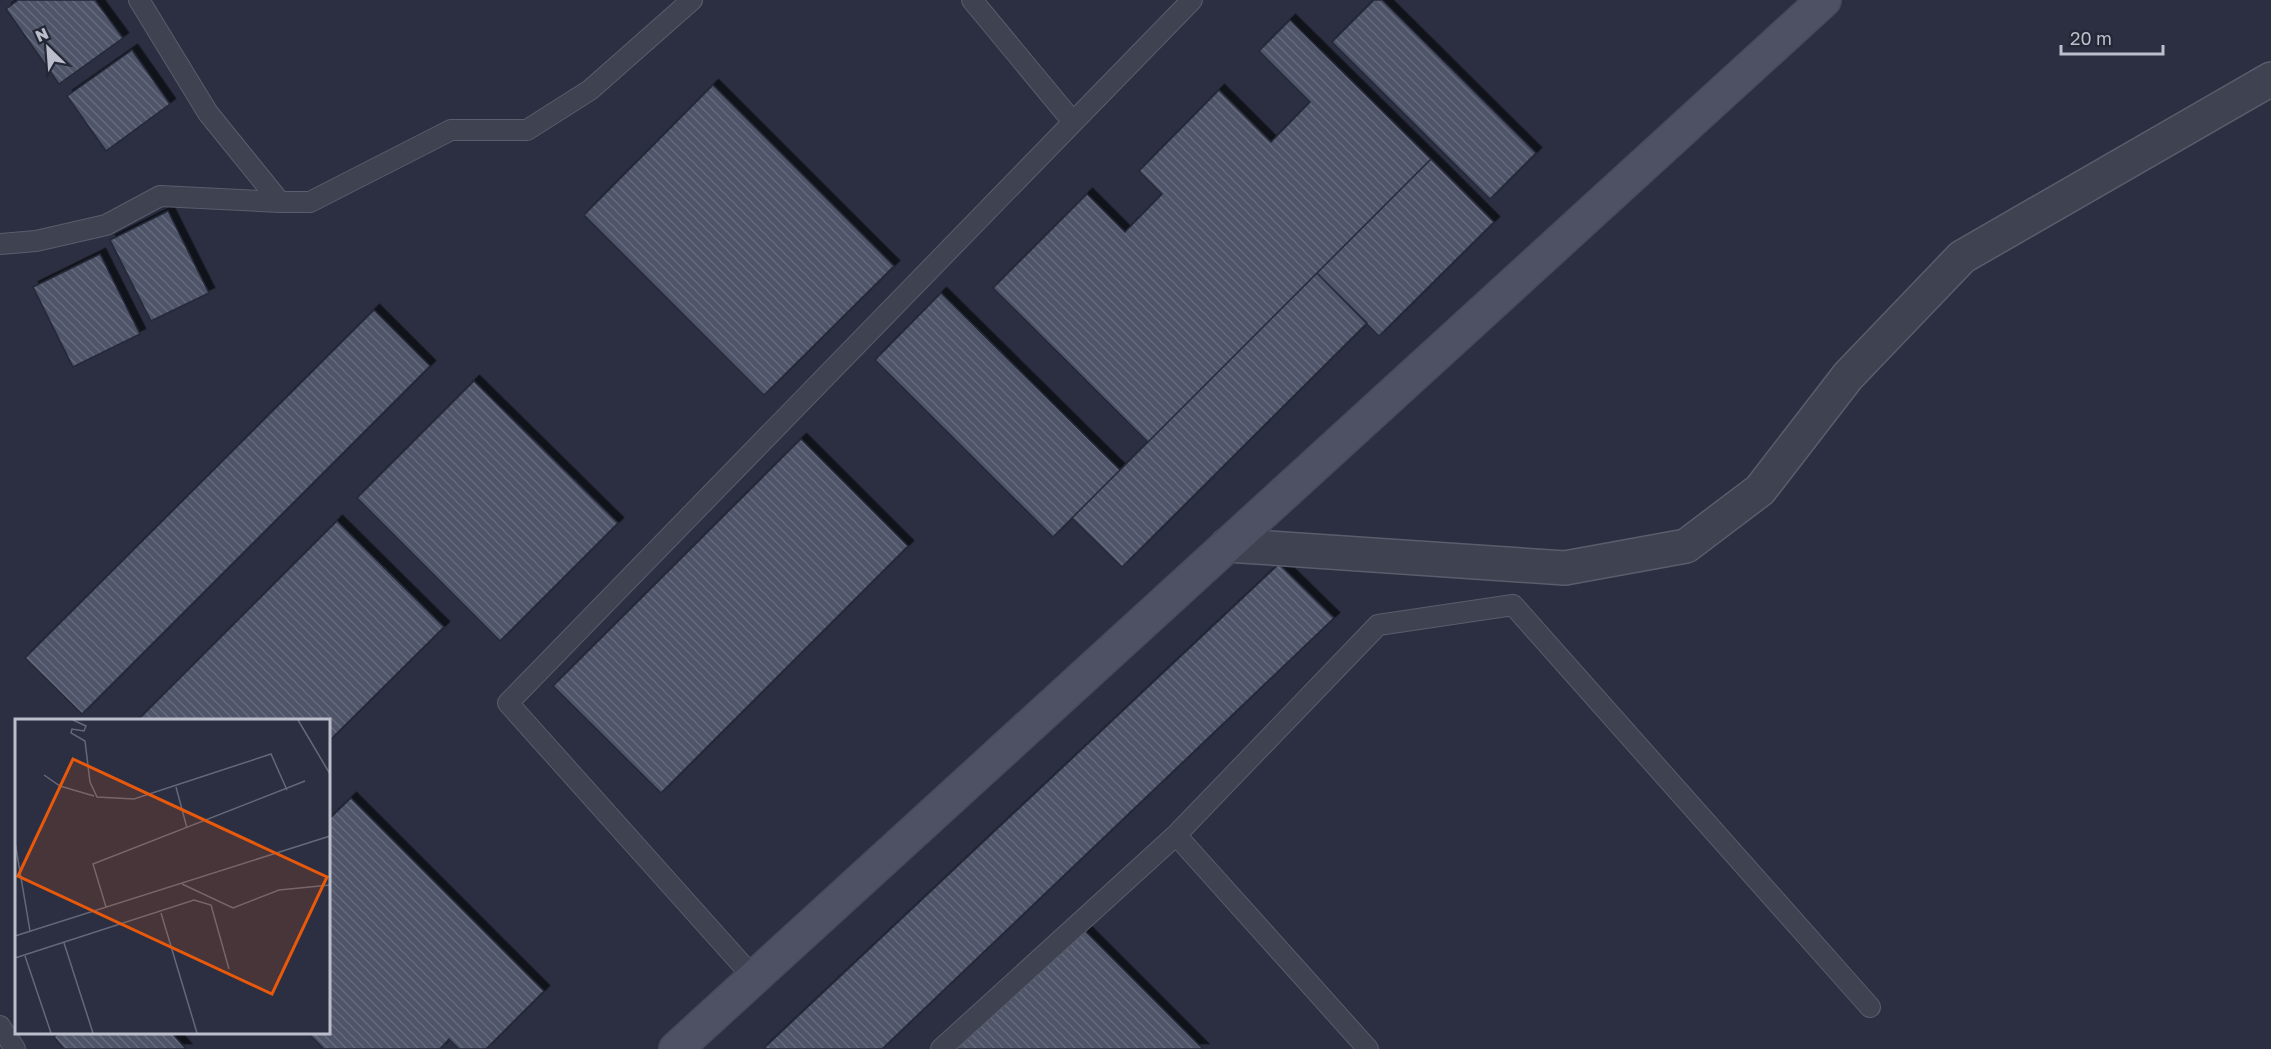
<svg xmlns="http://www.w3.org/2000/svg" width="2271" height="1049" viewBox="0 0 2271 1049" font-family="'Golos Text',sans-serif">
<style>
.building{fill:url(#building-back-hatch);stroke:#252938;stroke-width:1.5;filter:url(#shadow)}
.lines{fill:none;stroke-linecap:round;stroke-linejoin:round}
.service-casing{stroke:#5a5d6b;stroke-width:22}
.minor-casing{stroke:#5a5d6b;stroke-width:36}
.secondary-casing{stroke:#484b5a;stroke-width:36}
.service{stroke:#3f4251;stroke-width:20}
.minor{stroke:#3f4251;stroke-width:33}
.secondary{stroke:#4d5163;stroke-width:33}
.inset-road{fill:none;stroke:#656878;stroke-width:1.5}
.view{fill:#e8590c;fill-opacity:0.15;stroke:#e8590c;stroke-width:3}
.inset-edge{fill:none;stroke:#bcbecb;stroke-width:3}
</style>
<defs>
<pattern id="building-back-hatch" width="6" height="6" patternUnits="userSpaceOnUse" patternTransform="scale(1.5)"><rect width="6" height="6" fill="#4f5467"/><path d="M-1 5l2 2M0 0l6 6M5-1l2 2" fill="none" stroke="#666b7b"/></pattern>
<filter id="shadow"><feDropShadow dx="5.5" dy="-5.5" stdDeviation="0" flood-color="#0009"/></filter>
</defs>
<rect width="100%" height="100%" fill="#2b2f41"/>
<!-- building -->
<path class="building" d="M 18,0 L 95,0 L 123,38 L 59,84 L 6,9 Z
M 1374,0 L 1382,0 L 1536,153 L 1490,199 L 1332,42 Z
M 1290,20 L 1431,159 L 1148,442 L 993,288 L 1087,194 L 1125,232 L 1162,194 L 1139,171 L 1219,90 L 1271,142 L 1310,102 L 1259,51 Z
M 132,50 L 170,104 L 106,151 L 67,96 Z
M 713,85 L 894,266 L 764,395 L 584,215 Z
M 1431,159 L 1494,222 L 1379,336 L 1317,273 Z
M 168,211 L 209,293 L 151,321 L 110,240 Z
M 100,254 L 140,334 L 73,367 L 33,287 Z
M 1317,273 L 1367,323 L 1122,567 L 1072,518 Z
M 941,293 L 1120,470 L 1053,537 L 875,360 Z
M 374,310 L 430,366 L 82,714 L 25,658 Z
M 474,381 L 618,523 L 500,641 L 357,498 Z
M 801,439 L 908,546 L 661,793 L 553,686 Z
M 337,521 L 444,627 L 328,742 L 328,720 L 138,720 Z
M 1279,564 L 1334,618 L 882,1049 L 763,1049 Z
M 351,798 L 544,991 L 486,1049 L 459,1049 L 449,1039 L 440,1049 L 324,1049 L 307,1032 L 328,1032 L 328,820 Z
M 1075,921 L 1203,1049 L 947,1049 Z
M 59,1032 L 171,1032 L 186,1049 L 64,1049 L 54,1037 Z"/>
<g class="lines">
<!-- service casing -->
<g class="service-casing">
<path id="service" d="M 139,0 L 208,113 L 280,202 L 310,202 L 451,130 L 527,130 L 590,90 L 692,0
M 972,0 L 1073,122
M 0,244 L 36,241 L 106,225 L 160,196 L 280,202
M 1176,835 L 1368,1049
M 754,978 L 508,703 L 1192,0
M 0,1026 L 15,1049
M 941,1049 L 1176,835 L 1378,625 L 1513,605 L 1870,1007"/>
</g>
<!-- minor casing -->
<g class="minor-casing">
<path id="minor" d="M 1227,545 L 1565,568 L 1686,546 L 1760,490 L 1848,376 L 1962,257 L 2271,79"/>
</g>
<!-- secondary casing -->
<g class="secondary-casing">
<path id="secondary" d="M 676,1049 L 1824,0"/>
</g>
<!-- service -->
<use href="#service" class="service"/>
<!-- minor -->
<use href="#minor" class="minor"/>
<!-- secondary -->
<use href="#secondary" class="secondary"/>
</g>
<!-- overview -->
<g transform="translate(15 719)">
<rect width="315" height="315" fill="#2b2f41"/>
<path class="inset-road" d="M 58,1 L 71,7 L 69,12 L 57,10 L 56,14 L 70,22 L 75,63 L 82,78 L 119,80 L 256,35 L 272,71M 283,1 L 315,55M 29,56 L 45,67 L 79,77M 161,68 L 172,109M 0,123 L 15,212M 167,165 L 218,189 L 264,171 L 315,166M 91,188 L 78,145 L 290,62M 146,194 L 182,314M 0,217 L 315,117M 49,224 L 78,314M 10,237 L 36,314M 0,239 L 179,181 L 196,186 L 214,250"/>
<path class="view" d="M 58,40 L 312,158 L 257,275 L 3,157 Z"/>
<rect width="315" height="315" class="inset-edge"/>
</g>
<!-- north arrow -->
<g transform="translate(48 48) rotate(335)" stroke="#232736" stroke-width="4.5" paint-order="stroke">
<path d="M0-4.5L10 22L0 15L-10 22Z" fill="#bcbecb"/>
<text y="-9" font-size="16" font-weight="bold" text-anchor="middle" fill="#bcbecb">N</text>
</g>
<!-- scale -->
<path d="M2061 45v9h102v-9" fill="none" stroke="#bcbecb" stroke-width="3"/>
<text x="2070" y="45" font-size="18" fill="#bcbecb" stroke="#232736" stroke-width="4.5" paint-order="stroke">20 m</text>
</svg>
